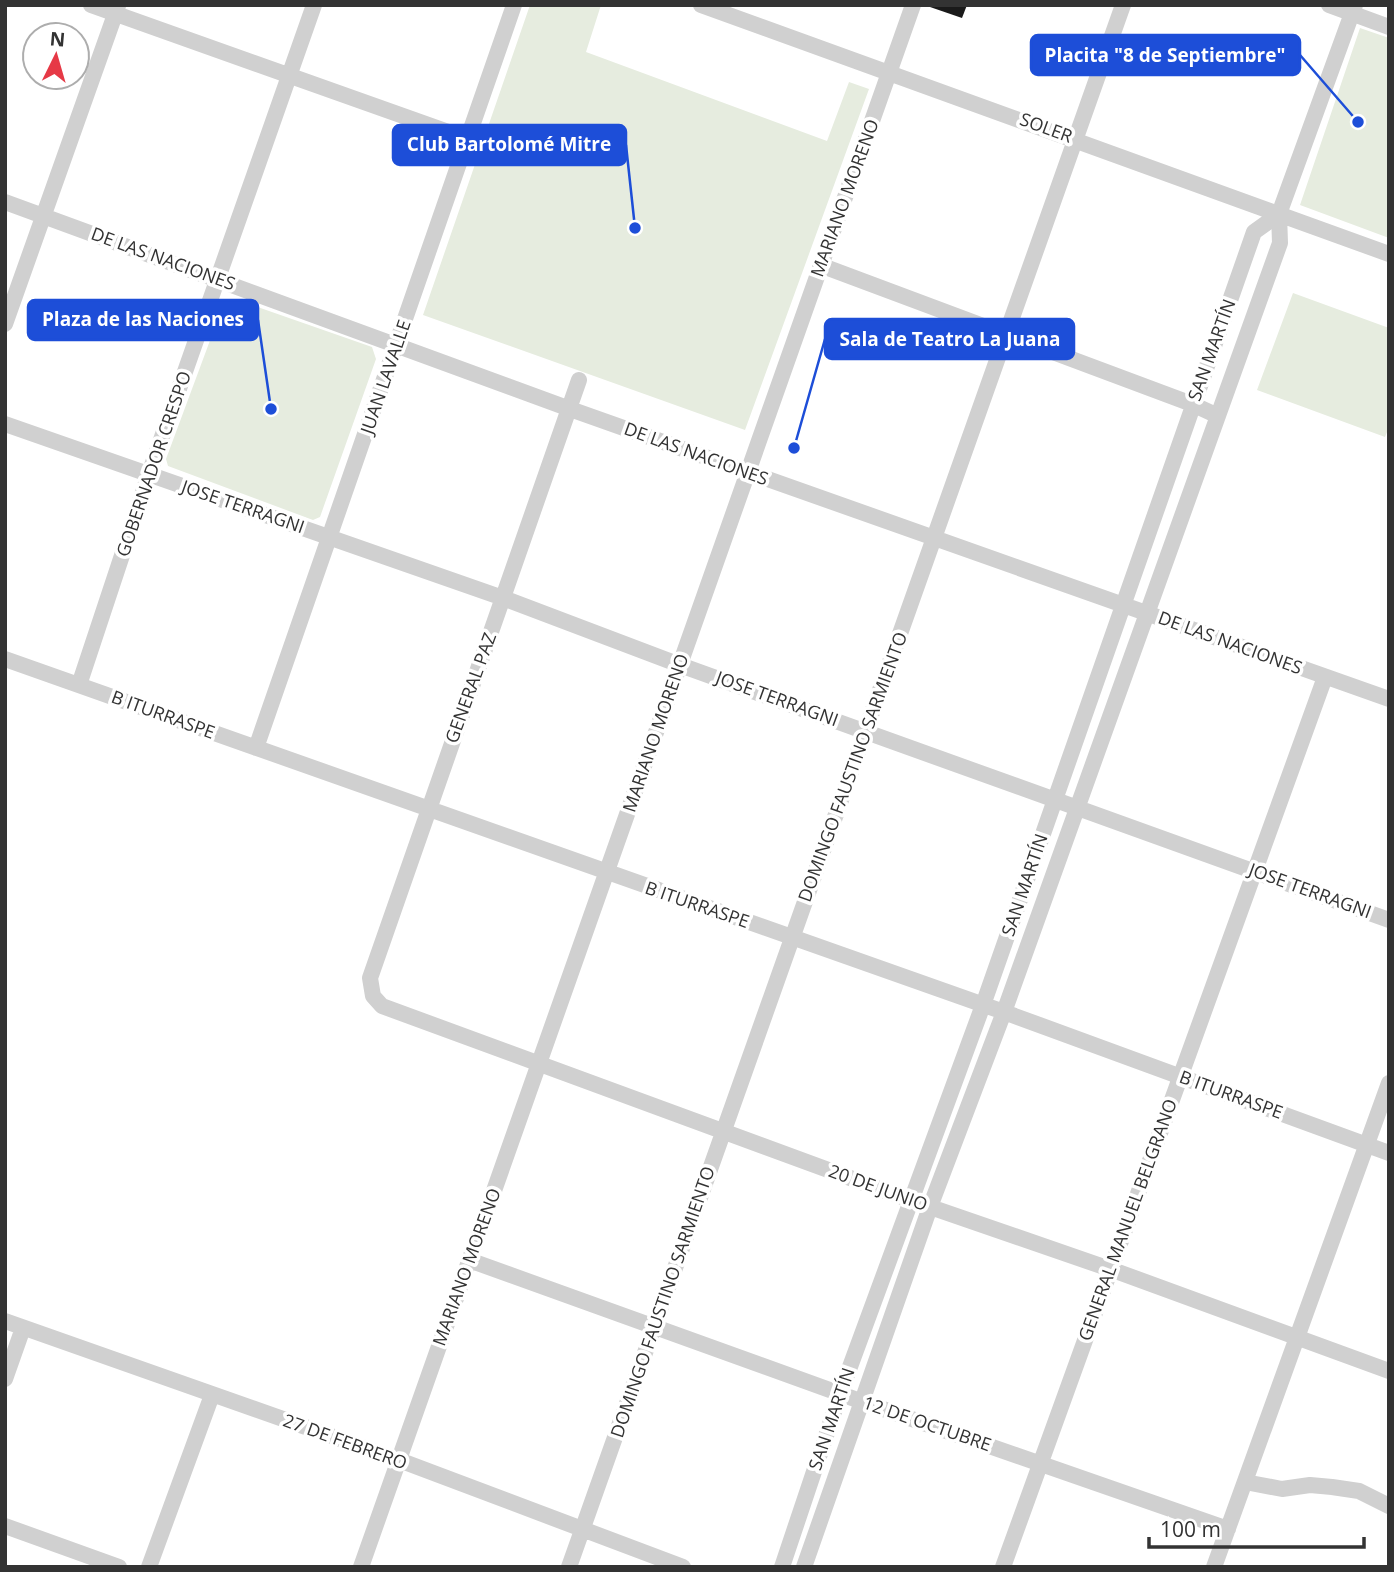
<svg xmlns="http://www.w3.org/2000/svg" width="1394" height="1572" viewBox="0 0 1394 1572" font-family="'Open Sans',sans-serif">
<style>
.green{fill:#e6ecdf}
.building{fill:#1a1a1a}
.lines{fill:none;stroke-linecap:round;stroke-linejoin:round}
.minor{stroke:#d0d0d0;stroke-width:16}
.labels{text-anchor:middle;stroke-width:7;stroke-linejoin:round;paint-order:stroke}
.street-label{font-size:18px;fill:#333;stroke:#fff}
.leader{fill:none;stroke:#1d4ed8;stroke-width:2.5}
.callout-dot{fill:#1d4ed8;stroke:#fff;stroke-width:2.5}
.callout{fill:#1d4ed8;stroke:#1d4ed8;stroke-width:2.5}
.callout-label{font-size:19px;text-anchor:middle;font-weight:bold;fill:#fff}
</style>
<rect width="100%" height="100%" fill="#fff"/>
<!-- green -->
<path class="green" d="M 530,5 L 601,5 L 586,52 L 827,141 L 849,82 L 869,89 L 745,430 L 423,315 Z
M 1360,28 L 1389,38 L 1389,238 L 1300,205 Z
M 1293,293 L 1389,328 L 1389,427 L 1385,437 L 1257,390 Z
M 235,299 L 372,347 L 376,359 L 320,517 L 313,520 L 168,466 L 166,459 L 225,300 Z"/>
<!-- building -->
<path class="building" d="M 930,5 L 967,5 L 962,18 L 930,7 Z"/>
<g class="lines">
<!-- minor -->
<path class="minor" d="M 91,5 L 468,139
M 701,5 L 1389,254
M 1329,5 L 1389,27
M 5,202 L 570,409 L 1389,699
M 820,265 L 1192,404 L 1218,416
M 5,324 L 118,6
M 579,380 L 370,978 L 373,996 L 382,1006 L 910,1200 L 1110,1269 L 1389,1371
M 5,424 L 503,598 L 680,665 L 1389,920
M 5,659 L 1004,1012 L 1389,1153
M 79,685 L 149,474 L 314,5
M 256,748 L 514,5
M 469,1260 L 863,1402 L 1228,1529
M 5,1321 L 399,1460 L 683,1567
M 5,1379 L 23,1328
M 1245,1482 L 1282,1489 L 1310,1485 L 1332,1487 L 1359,1491 L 1389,1506
M 5,1526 L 119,1567
M 149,1567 L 212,1395
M 361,1567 L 913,5
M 569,1567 L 1123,5
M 782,1567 L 840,1394 L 983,1005 L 1254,232 L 1279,214
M 804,1567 L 930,1207 L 1004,1012 L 1280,243 L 1279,214 L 1355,5
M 1003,1567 L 1325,677
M 1214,1567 L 1389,1083"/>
</g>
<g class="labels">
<!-- street labels -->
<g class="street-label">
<text transform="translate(1046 128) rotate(20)" y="6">SOLER</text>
<text transform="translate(845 198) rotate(-70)" y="6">MARIANO MORENO</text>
<text transform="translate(163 259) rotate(20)" y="6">DE LAS NACIONES</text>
<text transform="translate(1212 350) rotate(-70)" y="6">SAN MARTÍN</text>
<text transform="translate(386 377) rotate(-71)" y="6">JUAN LAVALLE</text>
<text transform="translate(696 454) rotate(20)" y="6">DE LAS NACIONES</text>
<text transform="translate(154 464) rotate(-71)" y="6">GOBERNADOR CRESPO</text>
<text transform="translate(243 507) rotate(19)" y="6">JOSE TERRAGNI</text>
<text transform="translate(1230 643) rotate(20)" y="6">DE LAS NACIONES</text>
<text transform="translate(471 688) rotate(-70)" y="6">GENERAL PAZ</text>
<text transform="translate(777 699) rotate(20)" y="6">JOSE TERRAGNI</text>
<text transform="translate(163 715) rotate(20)" y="6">B ITURRASPE</text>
<text transform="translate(656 733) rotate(-71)" y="6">MARIANO MORENO</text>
<text transform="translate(853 767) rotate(-70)" y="6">DOMINGO FAUSTINO SARMIENTO</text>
<text transform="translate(1025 885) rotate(-71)" y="6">SAN MARTÍN</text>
<text transform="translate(1310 891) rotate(20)" y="6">JOSE TERRAGNI</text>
<text transform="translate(697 905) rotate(19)" y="6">B ITURRASPE</text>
<text transform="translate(1231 1095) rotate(20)" y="6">B ITURRASPE</text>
<text transform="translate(878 1188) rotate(20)" y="6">20 DE JUNIO</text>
<text transform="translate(1128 1220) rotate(-70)" y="6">GENERAL MANUEL BELGRANO</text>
<text transform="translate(467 1267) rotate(-70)" y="6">MARIANO MORENO</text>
<text transform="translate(663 1302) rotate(-71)" y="6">DOMINGO FAUSTINO SARMIENTO</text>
<text transform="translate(832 1419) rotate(-71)" y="6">SAN MARTÍN</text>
<text transform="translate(927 1424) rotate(19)" y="6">12 DE OCTUBRE</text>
<text transform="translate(345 1442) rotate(20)" y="6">27 DE FEBRERO</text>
</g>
</g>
<!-- callouts -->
<path class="leader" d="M1358 122L1300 55M635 228L626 145M271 409L258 320M794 448L825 339"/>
<g class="callout-dot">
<circle cx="1358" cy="122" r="7"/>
<circle cx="635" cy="228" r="7"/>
<circle cx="271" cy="409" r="7"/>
<circle cx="794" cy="448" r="7"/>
</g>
<g class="callout">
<rect x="1031" y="35" width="269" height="40" rx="7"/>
<rect x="393" y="125" width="233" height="40" rx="7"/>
<rect x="28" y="300" width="230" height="40" rx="7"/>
<rect x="825" y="319" width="249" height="40" rx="7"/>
</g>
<g class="callout-label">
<text x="1165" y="62">Placita "8 de Septiembre"</text>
<text x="509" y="151">Club Bartolomé Mitre</text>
<text x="143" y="326">Plaza de las Naciones</text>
<text x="950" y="346">Sala de Teatro La Juana</text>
</g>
<!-- border -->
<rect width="1394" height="1572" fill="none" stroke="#333333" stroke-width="14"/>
<!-- north arrow -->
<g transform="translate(56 56) rotate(5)"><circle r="33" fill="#ffffff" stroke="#adadad" stroke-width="2"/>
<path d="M0-5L12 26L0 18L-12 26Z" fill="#e63946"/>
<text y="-10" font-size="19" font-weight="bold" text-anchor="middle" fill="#333333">N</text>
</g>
<!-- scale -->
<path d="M1149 1537v10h215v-10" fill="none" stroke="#333333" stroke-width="3.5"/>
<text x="1160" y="1537" font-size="21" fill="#333333" stroke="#ffffff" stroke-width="5" paint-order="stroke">100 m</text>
</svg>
